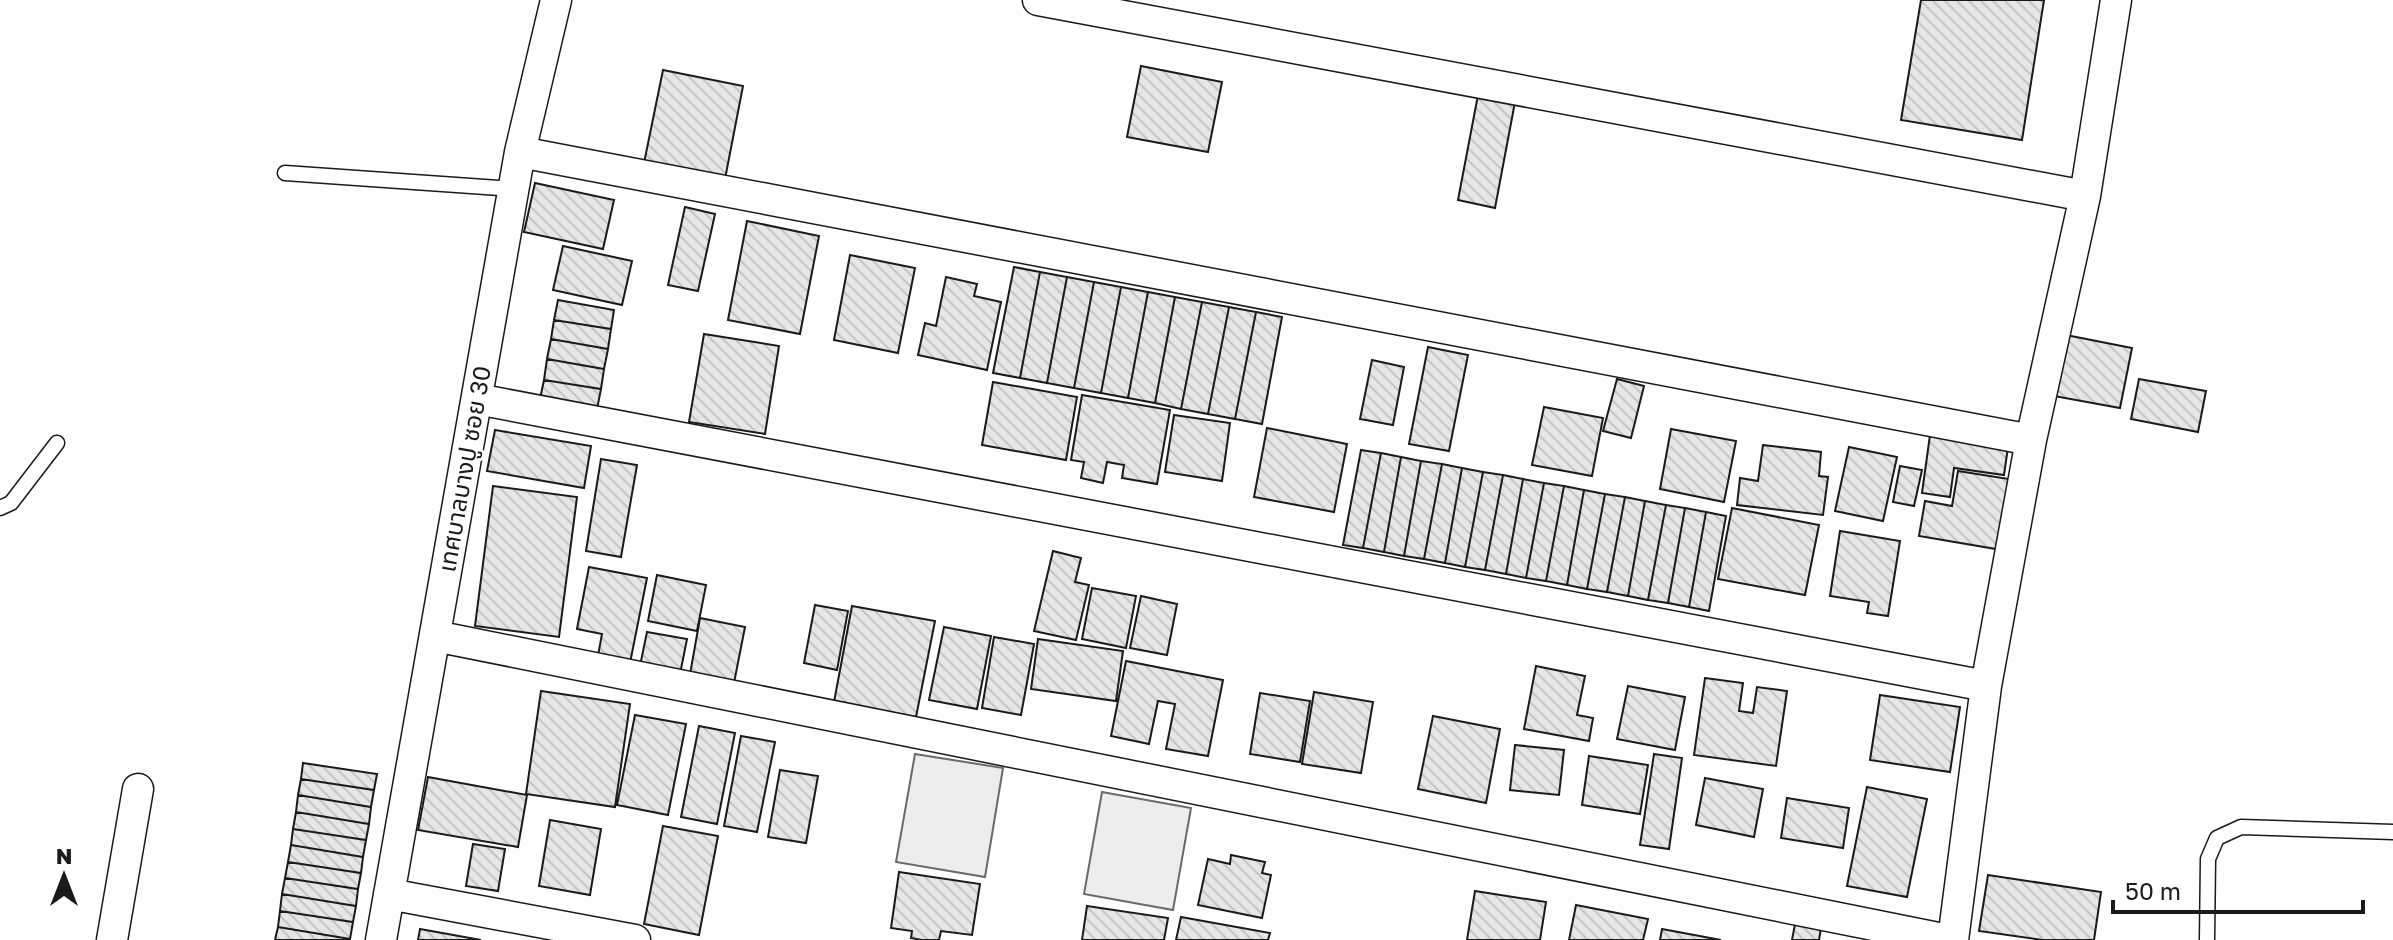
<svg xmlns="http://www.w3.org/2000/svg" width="2393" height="940" viewBox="0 0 2393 940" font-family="'Golos Text','Noto Sans Thai',sans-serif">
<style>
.parking{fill:#ededed;stroke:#6a6a6a;stroke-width:2}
.building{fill:url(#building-back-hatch);stroke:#1a1a1a;stroke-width:2}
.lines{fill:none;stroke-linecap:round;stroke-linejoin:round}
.lane-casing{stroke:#1a1a1a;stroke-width:17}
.street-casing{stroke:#1a1a1a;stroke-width:33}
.lane{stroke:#fff;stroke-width:14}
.street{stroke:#fff;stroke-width:30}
.labels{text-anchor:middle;stroke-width:6;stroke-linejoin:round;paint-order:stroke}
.street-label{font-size:24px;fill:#1a1a1a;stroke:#fff}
</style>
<defs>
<pattern id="building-back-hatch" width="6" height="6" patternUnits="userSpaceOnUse" patternTransform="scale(2)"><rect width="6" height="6" fill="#e6e6e6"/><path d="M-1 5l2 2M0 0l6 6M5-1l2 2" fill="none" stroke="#c5c5c5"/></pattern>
</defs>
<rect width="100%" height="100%" fill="#fff"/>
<!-- parking -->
<path class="parking" d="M 915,754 L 1003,768 L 985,877 L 896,862 Z
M 1102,792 L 1191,808 L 1173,910 L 1084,894 Z"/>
<!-- building -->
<path class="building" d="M 1921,0 L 2044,0 L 2022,140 L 1901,120 Z
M 1141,66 L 1222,82 L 1208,152 L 1127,137 Z
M 663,70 L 743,86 L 725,179 L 644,163 Z
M 1478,95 L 1515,102 L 1495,208 L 1458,200 Z
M 535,183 L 614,200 L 603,249 L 524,232 Z
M 685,207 L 715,214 L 698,291 L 668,285 Z
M 747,221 L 819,236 L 800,334 L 728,320 Z
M 563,246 L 632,261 L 622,305 L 553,290 Z
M 850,255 L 915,268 L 898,353 L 834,340 Z
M 1014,267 L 1040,272 L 1020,378 L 993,373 Z
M 1040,272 L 1067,277 L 1047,383 L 1020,378 Z
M 946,277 L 977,284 L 974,296 L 1001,302 L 987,370 L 918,355 L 925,323 L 936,326 Z
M 1067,277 L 1094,282 L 1074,388 L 1047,383 Z
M 1094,282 L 1121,287 L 1101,393 L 1074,388 Z
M 1121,287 L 1148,292 L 1128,398 L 1101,393 Z
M 1148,292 L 1175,297 L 1155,403 L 1128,398 Z
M 1175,297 L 1202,302 L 1181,409 L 1155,403 Z
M 558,300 L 614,310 L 611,329 L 554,320 Z
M 1202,302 L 1229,307 L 1208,414 L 1181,409 Z
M 1229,307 L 1256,312 L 1235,419 L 1208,414 Z
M 1256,312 L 1282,317 L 1262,424 L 1235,419 Z
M 554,320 L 611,329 L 608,349 L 551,339 Z
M 704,334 L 779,346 L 765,434 L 689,422 Z
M 2066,335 L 2132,348 L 2120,408 L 2054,396 Z
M 551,339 L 608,349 L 604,369 L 547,359 Z
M 1428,347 L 1468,355 L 1449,451 L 1409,444 Z
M 547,359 L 604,369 L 601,389 L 544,380 Z
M 1372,360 L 1404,367 L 1393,425 L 1360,419 Z
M 1617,379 L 1644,386 L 1631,438 L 1603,431 Z
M 2139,379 L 2206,391 L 2198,432 L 2131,419 Z
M 544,380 L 601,389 L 597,409 L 540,399 Z
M 993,382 L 1077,397 L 1066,460 L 982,445 Z
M 1082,395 L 1170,410 L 1157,484 L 1122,478 L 1124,465 L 1107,462 L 1103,483 L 1081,478 L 1084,462 L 1071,460 Z
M 1544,407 L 1603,418 L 1592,476 L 1532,465 Z
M 1174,415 L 1230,423 L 1222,481 L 1165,472 Z
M 1267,428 L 1347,444 L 1334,512 L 1254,497 Z
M 1671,429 L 1736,441 L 1724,502 L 1660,489 Z
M 495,430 L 591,446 L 584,488 L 487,471 Z
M 1930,435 L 2008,447 L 2004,475 L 1954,468 L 1950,497 L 1922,493 Z
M 1763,445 L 1821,452 L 1819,476 L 1828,477 L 1823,515 L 1737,505 L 1740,478 L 1758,481 Z
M 1849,447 L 1897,457 L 1883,521 L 1835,511 Z
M 1361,450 L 1381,453 L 1363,548 L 1343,545 Z
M 1381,453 L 1401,457 L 1384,552 L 1363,548 Z
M 1401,457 L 1421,461 L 1404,556 L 1384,552 Z
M 601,459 L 637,465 L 621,557 L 586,551 Z
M 1421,461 L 1442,464 L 1424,559 L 1404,556 Z
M 1442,464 L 1462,468 L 1445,563 L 1424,559 Z
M 1900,466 L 1922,470 L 1914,506 L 1893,502 Z
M 1462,468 L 1483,472 L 1465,567 L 1445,563 Z
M 1958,471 L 2009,479 L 1996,549 L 1919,536 L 1925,501 L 1952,506 Z
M 1483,472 L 1503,475 L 1485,570 L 1465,567 Z
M 1503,475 L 1523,479 L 1506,574 L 1485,570 Z
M 1523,479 L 1544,483 L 1526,578 L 1506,574 Z
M 1544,483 L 1564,486 L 1546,581 L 1526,578 Z
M 493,486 L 577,497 L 559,637 L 475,626 Z
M 1564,486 L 1584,490 L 1567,585 L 1546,581 Z
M 1584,490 L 1605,494 L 1587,589 L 1567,585 Z
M 1605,494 L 1625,497 L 1607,592 L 1587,589 Z
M 1625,497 L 1645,501 L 1628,596 L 1607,592 Z
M 1645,501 L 1666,505 L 1648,600 L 1628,596 Z
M 1666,505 L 1685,508 L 1668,603 L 1648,600 Z
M 1685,508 L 1706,512 L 1689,607 L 1668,603 Z
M 1732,508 L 1819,525 L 1805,595 L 1718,579 Z
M 1706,512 L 1726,516 L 1709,611 L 1689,607 Z
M 1840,531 L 1900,541 L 1888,616 L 1867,613 L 1869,602 L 1830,596 Z
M 1053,551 L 1081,558 L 1075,582 L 1089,585 L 1076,640 L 1034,631 Z
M 589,567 L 647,578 L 629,668 L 597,661 L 602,634 L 577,629 Z
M 657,575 L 706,585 L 697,631 L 648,621 Z
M 1092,588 L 1136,596 L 1126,648 L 1082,639 Z
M 1141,596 L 1177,604 L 1167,655 L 1130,648 Z
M 815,605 L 848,611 L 837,670 L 804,663 Z
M 852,606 L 935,621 L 916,717 L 834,702 Z
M 700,618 L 745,627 L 733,688 L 689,680 Z
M 944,627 L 991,636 L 977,709 L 929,700 Z
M 647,632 L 687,639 L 680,674 L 640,666 Z
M 994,637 L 1034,644 L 1021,715 L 982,708 Z
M 1038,639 L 1123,651 L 1116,701 L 1031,689 Z
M 1126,661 L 1223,680 L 1208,756 L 1166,749 L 1175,704 L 1158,701 L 1149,744 L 1111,736 Z
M 1536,666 L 1585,676 L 1577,715 L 1593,718 L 1589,741 L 1524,729 Z
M 1705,678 L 1743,683 L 1739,711 L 1753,713 L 1757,687 L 1787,691 L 1776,766 L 1694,755 Z
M 1628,686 L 1685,697 L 1675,750 L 1617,739 Z
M 541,691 L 630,704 L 615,807 L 526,794 Z
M 1314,692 L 1373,702 L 1361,773 L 1302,764 Z
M 1260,693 L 1310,701 L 1300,762 L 1250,754 Z
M 1880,695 L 1960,707 L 1950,772 L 1870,760 Z
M 635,715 L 686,724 L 668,815 L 617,805 Z
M 1433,716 L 1500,729 L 1486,803 L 1418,789 Z
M 699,726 L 735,733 L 717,824 L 681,817 Z
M 741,736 L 775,742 L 757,832 L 724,826 Z
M 1515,745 L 1564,750 L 1559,795 L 1510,790 Z
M 1654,754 L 1682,758 L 1669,849 L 1640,845 Z
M 1589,756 L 1648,765 L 1640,814 L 1582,805 Z
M 303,763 L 377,774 L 374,790 L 301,779 Z
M 780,770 L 818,776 L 806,843 L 768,837 Z
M 428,777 L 527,795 L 518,847 L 418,830 Z
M 1705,778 L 1763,789 L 1754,837 L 1696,825 Z
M 301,779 L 374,790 L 371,807 L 298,795 Z
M 1867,787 L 1927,799 L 1907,897 L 1847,886 Z
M 298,795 L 371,807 L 369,824 L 296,812 Z
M 1787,798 L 1849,808 L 1843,848 L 1781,838 Z
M 296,812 L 369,824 L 366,840 L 293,829 Z
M 550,820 L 601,829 L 590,895 L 539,886 Z
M 663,826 L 718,836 L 699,935 L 644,924 Z
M 293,829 L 366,840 L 363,857 L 291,845 Z
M 473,844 L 505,849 L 498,891 L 466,886 Z
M 291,845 L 363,857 L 361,873 L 288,862 Z
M 1231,855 L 1265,862 L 1262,873 L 1271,875 L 1262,918 L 1198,905 L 1208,859 L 1230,864 Z
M 288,862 L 361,873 L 358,889 L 285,878 Z
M 899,872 L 980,884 L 972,935 L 941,931 L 939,940 L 922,940 L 911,938 L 912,931 L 891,928 Z
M 1988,875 L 2101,892 L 2094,940 L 2042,940 L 1979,931 Z
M 285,878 L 358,889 L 356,906 L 282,894 Z
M 1475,891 L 1546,902 L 1540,940 L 1467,940 Z
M 282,894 L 356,906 L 353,922 L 280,911 Z
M 1576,905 L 1648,919 L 1643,940 L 1569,940 Z
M 1087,906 L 1168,918 L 1164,940 L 1082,940 Z
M 280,911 L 353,922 L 350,939 L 278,927 Z
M 1181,917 L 1270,933 L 1268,940 L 1176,940 Z
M 1795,924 L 1821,928 L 1819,940 L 1792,940 Z
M 278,927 L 350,939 L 350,940 L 275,940 Z
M 420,929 L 481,940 L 418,940 Z
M 1662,929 L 1721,940 L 1660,940 Z"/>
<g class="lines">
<!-- lane casing -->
<g class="lane-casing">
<path id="lane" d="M 285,173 L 514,189
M 0,508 L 11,503 L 57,443
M 2207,940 L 2208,859 L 2217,838 L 2241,827 L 2393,832"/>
</g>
<!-- street casing -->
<g class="street-casing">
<path id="street" d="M 1038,0 L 2085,196
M 520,152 L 2031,440
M 477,399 L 1986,686
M 435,636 L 1948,940
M 389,894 L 635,940
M 112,940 L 138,789
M 381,940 L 520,152 L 556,0
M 1953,940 L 1986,686 L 2031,440 L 2085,196 L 2116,0"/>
</g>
<!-- lane -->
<use href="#lane" class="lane"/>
<!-- street -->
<use href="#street" class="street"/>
</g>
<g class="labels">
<!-- street labels -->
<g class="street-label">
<text transform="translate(465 469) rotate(-80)" y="8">เทศบาลบางปู ซอย 30</text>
</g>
</g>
<!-- north arrow -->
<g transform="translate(64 876)" stroke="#ffffff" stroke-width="6" paint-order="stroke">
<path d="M0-6L14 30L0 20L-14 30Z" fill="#1a1a1a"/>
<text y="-12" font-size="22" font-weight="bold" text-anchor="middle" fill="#1a1a1a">N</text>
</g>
<!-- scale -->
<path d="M2113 900v12h250v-12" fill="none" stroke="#1a1a1a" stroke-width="4"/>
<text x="2125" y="900" font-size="24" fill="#1a1a1a" stroke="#ffffff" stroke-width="6" paint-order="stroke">50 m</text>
</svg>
